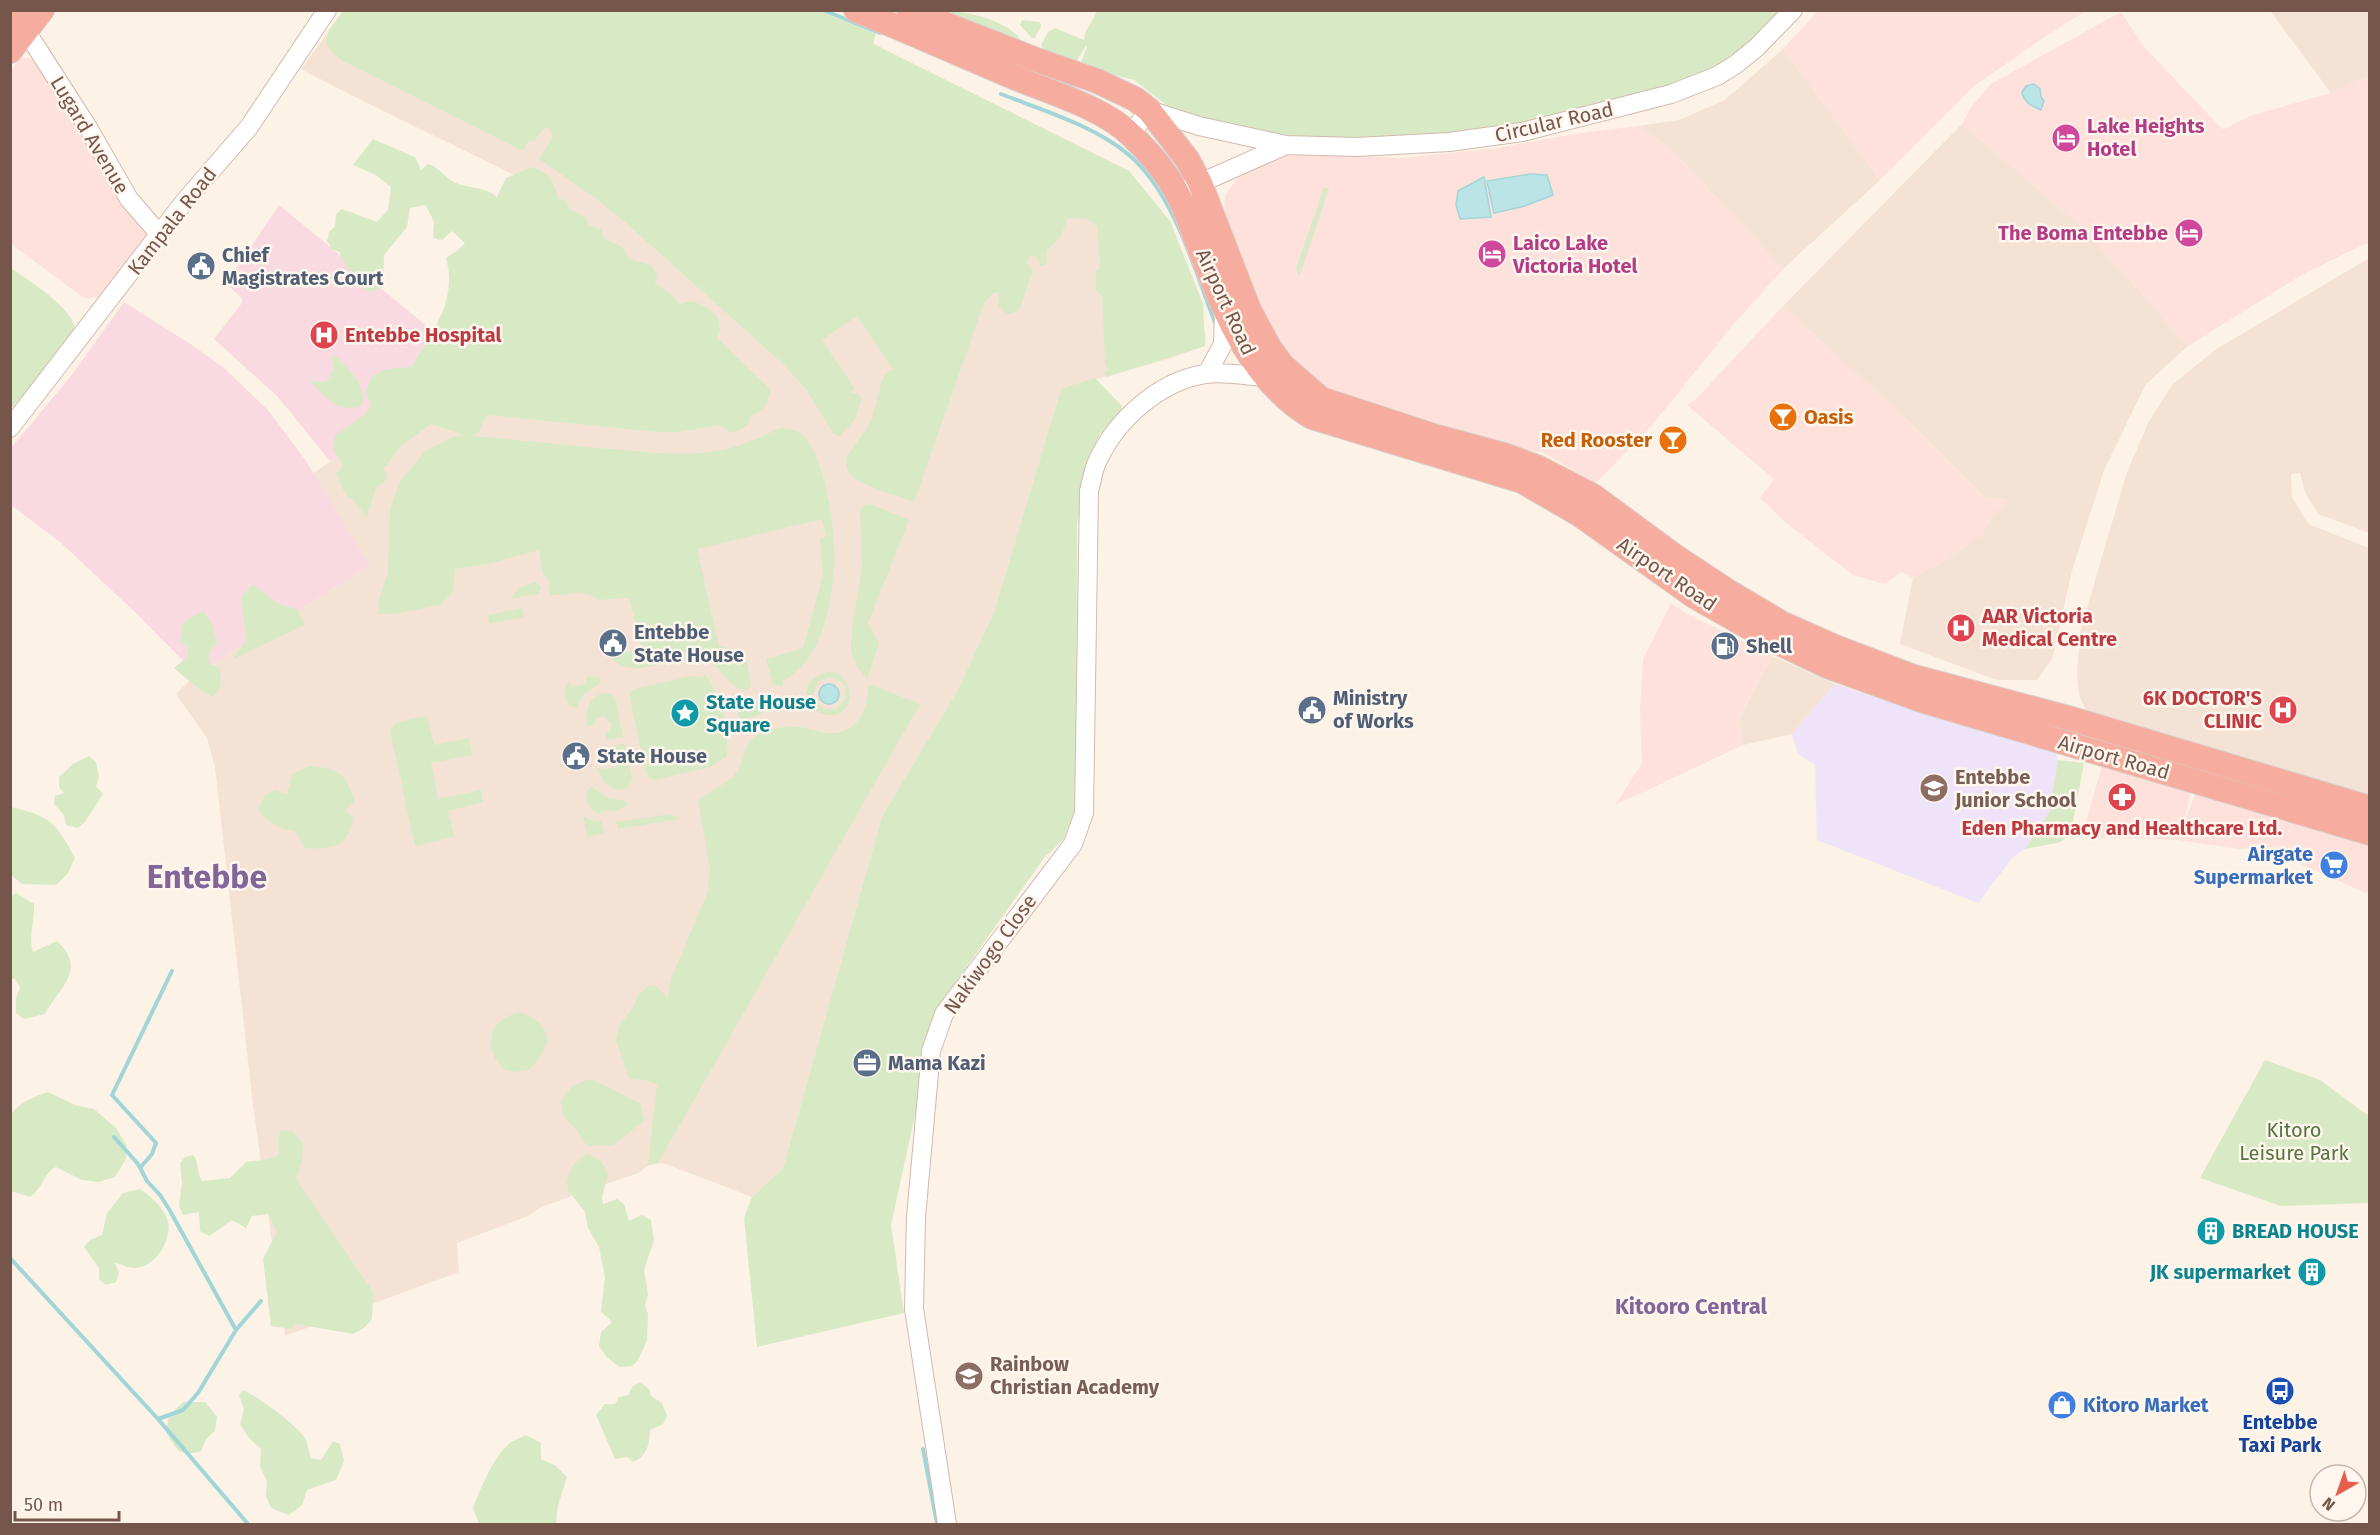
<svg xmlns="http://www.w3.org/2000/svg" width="2380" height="1535" viewBox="0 0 2380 1535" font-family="'Fira Sans',sans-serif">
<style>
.residential{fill:#f4e3d5}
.commercial{fill:#fde1da}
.education{fill:#efe3f9}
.medical{fill:#fadae1}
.green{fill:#d7eac5}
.water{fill:#bbe4e6;stroke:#a1d5d8;stroke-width:1.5}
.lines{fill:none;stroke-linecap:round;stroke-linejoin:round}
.stream{stroke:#a1d5d8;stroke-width:4}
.secondary-casing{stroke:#d3baad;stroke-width:20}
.highway-casing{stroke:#d9d0cd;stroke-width:26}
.secondary{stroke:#fff;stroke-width:18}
.highway{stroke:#f6ac9e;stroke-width:24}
.labels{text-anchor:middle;stroke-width:5;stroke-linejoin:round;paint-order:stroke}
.street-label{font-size:20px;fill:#76564b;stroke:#fff6ed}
.hotel-label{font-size:20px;font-weight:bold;fill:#b23c85;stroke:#fff6ed;text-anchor:start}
.service-label{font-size:20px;font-weight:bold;fill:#4e5e75;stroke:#fff6ed;text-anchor:start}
.health-label{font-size:20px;font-weight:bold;fill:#be3a42;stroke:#fff6ed;text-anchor:start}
.food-label{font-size:20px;font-weight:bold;fill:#c56008;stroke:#fff6ed;text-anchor:start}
.culture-label{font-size:20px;font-weight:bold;fill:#0d838f;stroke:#fff6ed;text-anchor:start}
.education-label{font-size:20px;font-weight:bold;fill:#785e54;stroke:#fff6ed;text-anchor:start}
.shop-label{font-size:20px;font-weight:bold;fill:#366cbe;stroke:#fff6ed;text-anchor:end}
.park-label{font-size:20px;fill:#557640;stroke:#fff6ed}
.transit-label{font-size:20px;font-weight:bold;fill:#164399;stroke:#fff6ed}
.quarter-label{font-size:22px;font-weight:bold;fill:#836699;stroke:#fff6ed}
.town-label{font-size:32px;font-weight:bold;fill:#836699;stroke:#fff6ed}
</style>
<rect width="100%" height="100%" fill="#fcf2e6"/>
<!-- residential -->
<path class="residential" d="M 344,11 L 870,42 L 1129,171 L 1170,221 L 1206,337 L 1205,346 L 1168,359 L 1061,389 L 994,612 L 956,693 L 882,816 L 783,1168 L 752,1197 L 663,1163 L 649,1165 L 638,1173 L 541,1207 L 528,1216 L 457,1243 L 459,1272 L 285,1336 L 253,1105 L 215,767 L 207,738 L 176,694 L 196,674 L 370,566 L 312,474 L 341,454 L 400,385 L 433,331 L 514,175 L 351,95 L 301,69 Z
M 2270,11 L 2369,11 L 2369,76 L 2331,93 Z
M 1783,49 L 1880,180 L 1783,269 L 1672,150 L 1638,126 L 1679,120 L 1725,100 Z
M 1962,124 L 2082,227 L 2188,346 L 2146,384 L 2104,470 L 2072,571 L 2052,659 L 2037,680 L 1997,680 L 1900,644 L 1913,578 L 1960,551 L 1983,533 L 1991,517 L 1984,497 L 1907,420 L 1783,306 Z
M 2369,258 L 2369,533 L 2318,514 L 2305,492 L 2300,473 L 2291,474 L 2292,497 L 2308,524 L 2369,548 L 2369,806 L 2090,717 L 2079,696 L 2077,676 L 2080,632 L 2126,475 L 2148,423 L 2172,385 L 2215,350 Z
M 1772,656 L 1835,684 L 1792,734 L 1743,745 L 1739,719 Z"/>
<!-- commercial -->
<path class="commercial" d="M 1819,10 L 2086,10 L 2086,11 L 2052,32 L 1974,86 L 1880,180 L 1783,49 Z
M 2121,12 L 2144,47 L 2223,130 L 2250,116 L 2331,93 L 2369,76 L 2369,242 L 2305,273 L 2188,346 L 2082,227 L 1962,124 L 1972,106 L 1991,84 Z
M 20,58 L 30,58 L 35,62 L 144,227 L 146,236 L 144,245 L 105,294 L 99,297 L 88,299 L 81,296 L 11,244 L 11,71 Z
M 1638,126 L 1672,150 L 1783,269 L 1732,326 L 1652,425 L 1595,484 L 1543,452 L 1508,449 L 1365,411 L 1280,360 L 1224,216 L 1225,196 L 1236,180 L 1251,168 L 1278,157 L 1305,154 L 1402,158 L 1498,148 L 1574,134 Z
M 1783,306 L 1907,420 L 1984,497 L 2009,500 L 1991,517 L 1983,533 L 1960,551 L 1913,578 L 1902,572 L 1884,584 L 1853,575 L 1785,522 L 1760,498 L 1774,479 L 1687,405 L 1695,400 Z
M 1671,603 L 1687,614 L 1772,656 L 1739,718 L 1743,745 L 1615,805 L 1642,763 L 1640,710 L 1643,659 Z
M 2104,759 L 2193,785 L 2181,831 L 2198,787 L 2369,833 L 2369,890 L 2366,893 L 2262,847 L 2240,849 L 2178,840 L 2089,837 L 2084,829 Z"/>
<!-- education -->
<path class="education" d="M 1835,684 L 1949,722 L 2021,739 L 2054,750 L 2058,760 L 2049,812 L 2025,849 L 2013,857 L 1978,903 L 1817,840 L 1815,765 L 1798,754 L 1792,734 Z"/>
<!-- medical -->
<path class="medical" d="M 279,205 L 433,331 L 400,385 L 341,454 L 330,461 L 277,396 L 214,339 L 242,303 L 242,298 L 226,284 Z
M 124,302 L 192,345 L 224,368 L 268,410 L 306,461 L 370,566 L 196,674 L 136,613 L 60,542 L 11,505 L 10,449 L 71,376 Z"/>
<!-- green -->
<path class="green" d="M 1098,10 L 1781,11 L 1727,64 L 1700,77 L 1495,131 L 1414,139 L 1403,135 L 1391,140 L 1385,136 L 1333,139 L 1327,143 L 1228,128 L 1169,107 L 1134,80 L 1079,66 L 1087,48 L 1086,45 L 1077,61 C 1065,59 1047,58 1041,45 L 1048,32 L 1055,28 L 1084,40 L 1085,33 Z
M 343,11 L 819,11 L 876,33 L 873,44 L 1129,171 L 1170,221 L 1203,304 L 1205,346 L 1107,377 L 1104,372 L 1108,371 L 1105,362 L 1102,296 L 1096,290 L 1096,271 L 1100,268 L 1097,226 L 1085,218 L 1068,218 L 1061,236 L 1047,251 L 1046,264 L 1040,266 L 1037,257 L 1033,255 L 1028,258 L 1027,263 L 1033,272 C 1027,285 1025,298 1018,311 L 1007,314 L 998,305 L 999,292 L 993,293 L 984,303 L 914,502 C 901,497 860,485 852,476 C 847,472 846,465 846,458 L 871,422 L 882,380 L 885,374 L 893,369 L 857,316 L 822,340 L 855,389 L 852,390 L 852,393 L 857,393 L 862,398 L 855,419 L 839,437 L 833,433 L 806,389 L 781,362 L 626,223 L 594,197 L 539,159 L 552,139 L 551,130 L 545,127 L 534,141 L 528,141 L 523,151 L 341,60 L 332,52 L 326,42 L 329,30 Z
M 945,11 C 965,10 1012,22 1021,41 Z
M 1022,20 L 1040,22 L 1041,26 L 1035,38 L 1032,38 L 1020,25 Z
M 373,139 L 415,157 L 421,170 L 428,164 C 438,167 443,175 452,181 C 467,190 484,185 497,197 L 506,178 L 532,167 C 550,174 553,179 558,198 L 567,201 L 569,209 L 586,217 L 587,224 L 602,230 L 603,237 C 615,247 621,239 629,259 L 651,265 L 657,274 L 655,283 L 673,296 L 680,305 C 693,295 708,308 718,317 L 720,331 L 717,338 L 771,390 L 765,407 L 749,418 L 749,423 L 742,429 L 732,433 L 720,425 L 680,432 L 657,432 L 487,415 L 479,431 L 472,436 C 522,440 572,446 622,450 C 655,453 688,457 722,450 C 736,447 751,441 765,435 C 770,433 776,429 781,428 C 786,428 795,430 799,432 C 826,450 837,538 834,569 C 830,610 823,658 783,681 L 783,686 L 773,685 L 766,659 L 803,648 L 823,576 L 820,538 L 826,537 L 822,519 L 697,549 L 719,646 L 732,649 L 741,659 L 747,660 L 751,686 L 747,690 C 725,690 723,659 694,658 C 665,657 632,682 611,657 L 642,648 L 629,598 L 598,600 C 585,588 568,596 550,595 L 549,580 L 543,574 L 539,550 L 488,564 L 455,569 L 453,592 L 440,605 L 395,614 L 377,614 L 379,610 L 378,602 L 388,572 L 390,510 L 399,483 L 425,451 L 453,437 L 466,436 L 431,424 L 402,445 L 383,469 L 388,474 L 385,482 L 376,487 L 367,518 L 352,499 L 345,494 L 336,473 L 341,470 L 343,464 L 333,450 L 335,435 L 364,415 L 371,406 L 366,392 L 371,377 L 386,369 L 411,367 C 432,334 458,300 446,258 L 457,251 L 465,243 L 452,231 L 442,240 L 433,238 L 434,222 L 426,205 L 410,208 L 407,227 L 384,255 L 383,287 L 372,292 L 358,286 L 339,252 L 332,249 L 327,241 L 329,232 L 335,226 L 336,214 L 342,209 L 377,222 L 388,210 L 391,187 L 376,175 L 353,165 Z
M 1324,187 L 1329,189 L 1301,272 L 1298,275 L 1296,269 Z
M 11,268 C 27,280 73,307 75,329 C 75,335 71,341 67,346 L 11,409 Z
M 334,355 C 347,367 370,387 361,406 C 337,414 325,396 309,380 L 323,382 L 330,378 L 333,369 L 332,357 Z
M 1095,378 L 1122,406 L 1122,409 L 1101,433 L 1090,454 L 1085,470 L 1077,526 L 1076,806 L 1064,839 L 1044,858 L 936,1010 L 924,1041 L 920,1092 L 891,1225 L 904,1313 L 757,1347 L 744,1218 L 752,1197 L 783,1168 L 882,816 L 956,693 L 994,612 L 1061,389 Z
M 870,504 L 909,520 L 868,623 L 879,644 L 867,679 L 856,665 L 851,652 L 851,639 L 862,565 L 860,510 L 864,505 Z
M 534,582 L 537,583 L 541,588 L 538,594 L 510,599 L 519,588 Z
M 253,584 L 275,602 L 298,610 L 305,625 L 233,659 L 246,640 L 241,596 Z
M 522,608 L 524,617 L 489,624 L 488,615 Z
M 203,611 L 212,624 L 217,643 L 209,652 L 210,664 L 220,668 L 221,687 L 213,697 L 200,690 L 174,668 L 188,656 L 188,647 L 180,641 L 183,622 Z
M 832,671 C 872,689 838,739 807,702 L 816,701 L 824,709 L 836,709 L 846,697 C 847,685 840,678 828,677 L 818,682 L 813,695 L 806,695 C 807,680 818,674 832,671 Z
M 705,674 C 722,696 729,728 727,756 L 710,767 L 655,780 L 649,778 L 646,773 L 630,699 L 630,692 L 638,688 L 692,676 L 703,677 Z
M 597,676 L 600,678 L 600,683 L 584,694 L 576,708 L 569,706 L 565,697 L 567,684 L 570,682 L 572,687 L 587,683 L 586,677 Z
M 872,685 L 920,704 L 658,1163 L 648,1165 L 657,1085 C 645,1078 641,1081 629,1078 L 616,1041 L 620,1024 L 634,1006 L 638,995 L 650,985 L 657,987 L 668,998 L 671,979 L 708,891 L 710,868 L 698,801 C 710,789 731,783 738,770 C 746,758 743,743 757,735 C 771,727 791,725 807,728 C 816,730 824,734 834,733 C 859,731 868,708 868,686 Z
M 602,693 L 610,694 L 616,701 L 623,737 L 607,740 L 606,734 L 610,730 L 612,724 L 604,716 L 597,718 L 594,725 L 587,727 C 585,712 587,699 602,693 Z
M 760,704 L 764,711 L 760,715 L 743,719 L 737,715 L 739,709 Z
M 427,716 L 434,745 L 469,738 L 473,755 L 431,763 L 438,799 L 481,790 L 483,802 L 448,811 L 454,837 L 415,846 L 390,730 L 397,722 Z
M 625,743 L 632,780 L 627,788 L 616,790 L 604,782 L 597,769 L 615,768 C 621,761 619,753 610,751 L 609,747 Z
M 89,756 L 96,762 L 99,777 L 96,786 L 103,794 L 85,822 L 78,828 L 66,825 L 64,815 L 54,804 L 55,796 L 64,793 L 59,787 L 59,777 L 73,764 Z
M 2058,760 L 2084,763 L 2071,832 L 2061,842 L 2025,849 L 2049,812 Z
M 309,766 C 338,768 344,772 355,800 L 345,810 L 353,817 C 349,847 332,850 305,848 L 296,832 C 281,829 267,823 258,810 L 265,795 L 275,790 L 287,794 L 292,774 Z
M 591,786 L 608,798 L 626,801 L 628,805 L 614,812 L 613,810 L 600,812 L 600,814 C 588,811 581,796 591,786 Z
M 11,807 C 51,817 55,821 75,858 L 68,873 L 56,885 L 22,884 L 11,875 Z
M 671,814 L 679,819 L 618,829 L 616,822 Z
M 583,815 L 589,820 L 601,821 L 604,833 L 588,837 Z
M 16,893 L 34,904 C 35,920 28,937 33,952 L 57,941 C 88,970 59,988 45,1014 L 24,1019 L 16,1013 L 16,998 L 20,987 L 15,979 L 11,978 L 11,896 Z
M 517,1012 C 529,1014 533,1017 541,1025 C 556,1042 540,1056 529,1070 C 523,1070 515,1073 510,1071 C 494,1067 486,1042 494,1028 C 500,1020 508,1016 517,1012 Z
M 2265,1060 L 2320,1080 L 2366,1114 L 2369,1115 L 2369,1203 L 2281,1206 L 2200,1178 Z
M 590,1079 C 608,1085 623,1096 640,1103 L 644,1121 L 613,1145 L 590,1146 L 584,1142 L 576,1129 L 563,1116 L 561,1100 L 572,1086 Z
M 48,1092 L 75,1105 L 94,1109 L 116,1128 L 127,1146 L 126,1159 L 115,1177 L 99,1182 L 82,1180 L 56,1167 C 44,1172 44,1187 30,1197 L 11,1191 L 10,1141 C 14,1133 11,1129 10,1121 C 10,1106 35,1096 48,1092 Z
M 281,1130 L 293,1132 L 303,1143 L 302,1161 L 296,1179 L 373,1292 L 372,1319 L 364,1328 L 353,1334 L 296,1324 L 291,1329 L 271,1326 L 263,1259 L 277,1232 L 268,1214 L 252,1216 L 246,1228 L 232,1220 L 209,1236 L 200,1231 L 199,1212 L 183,1215 L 179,1206 L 182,1183 L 180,1163 L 185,1157 L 193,1155 C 200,1164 196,1172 202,1181 L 230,1178 L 246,1162 L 269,1159 L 279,1155 L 278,1138 Z
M 588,1154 L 601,1161 L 608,1173 L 602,1197 L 603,1204 L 617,1199 L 624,1204 L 629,1221 L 642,1215 L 651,1220 L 654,1240 L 644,1270 L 648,1294 L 645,1305 L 648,1314 L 647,1340 L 638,1360 L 632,1366 L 619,1367 L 607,1357 L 599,1346 L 601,1332 L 612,1322 L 601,1311 L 605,1278 L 599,1247 L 588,1228 L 585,1212 L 568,1190 L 567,1182 L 571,1168 L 581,1157 Z
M 140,1189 C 150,1196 160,1204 166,1216 C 176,1235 156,1269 134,1268 C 128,1268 121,1264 115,1263 L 119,1273 L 116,1282 L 106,1285 L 99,1279 L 99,1268 L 84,1247 L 90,1240 L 102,1235 L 107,1213 L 123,1193 Z
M 640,1382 L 649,1389 L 651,1396 L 662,1403 L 667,1416 L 663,1424 L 650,1430 C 650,1443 647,1457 633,1462 L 627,1457 L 615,1459 L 596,1415 L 605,1404 L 615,1404 L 619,1397 L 628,1395 L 633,1386 Z
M 243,1390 C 257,1396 300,1427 306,1440 C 308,1446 309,1453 311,1458 L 321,1460 L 333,1441 L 340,1444 L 344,1461 L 336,1480 L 307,1490 L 302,1505 L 289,1515 L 271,1508 L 266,1496 L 267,1482 L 260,1466 L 261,1449 L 249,1438 L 240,1424 L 244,1409 L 239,1395 Z
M 183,1402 L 205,1402 L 217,1417 L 215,1431 L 206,1439 L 201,1451 C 179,1458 176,1449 166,1432 L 169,1416 Z
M 526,1435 L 541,1443 L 541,1459 L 556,1466 L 567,1477 L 558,1505 L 556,1524 L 479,1524 L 473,1508 C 480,1490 493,1457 509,1444 C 513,1440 521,1438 526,1435 Z"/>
<!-- water -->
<path class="water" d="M 2034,84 L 2040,89 L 2041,97 L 2044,101 L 2041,110 C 2031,106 2024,102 2022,92 L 2026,86 Z
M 1531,174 L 1547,175 L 1553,195 L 1525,206 L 1494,213 L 1487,181 Z
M 1484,177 L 1491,217 L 1460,219 L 1456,205 L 1458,191 Z
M819 694a10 10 0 1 1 20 0a10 10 0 1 1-20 0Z"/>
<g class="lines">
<!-- stream -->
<path class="stream" d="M 823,10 L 880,33
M 1001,94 C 1042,110 1095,126 1129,155 C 1174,193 1195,271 1216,325
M 114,1137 L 138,1164 L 147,1181 L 160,1195 L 169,1209 L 236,1330
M 140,1168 L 152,1154 L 156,1143 L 112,1095 L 172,971
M 10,1258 L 158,1419 L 248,1524
M 158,1419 L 183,1410 L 198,1393 L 236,1330 L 261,1301
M 923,1449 L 937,1524"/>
<!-- secondary casing -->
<g class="secondary-casing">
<path id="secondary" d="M 22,20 L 26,31 L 87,126 L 129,199 L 160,235
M 1131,134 L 1149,110 L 1199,126 L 1286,145 L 1357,147 L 1449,142 L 1522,132 L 1671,94 L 1717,76 L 1735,65 L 1756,48 L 1793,10
M 1189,188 L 1286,145
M 1207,374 L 1223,344 L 1224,311
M 10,428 L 184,202 L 249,127 L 327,10
M 947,1524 L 914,1309 L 916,1217 L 931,1051 L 944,1014 L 1073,844 L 1084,813 L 1089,491 C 1092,481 1093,469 1098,460 C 1117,419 1160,381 1205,374 C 1224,371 1245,376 1265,377"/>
</g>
<!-- highway casing -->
<g class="highway-casing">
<path id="highway" d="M 856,10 C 908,31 959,54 1011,76 C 1048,92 1103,107 1132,136 C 1149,152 1166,172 1177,193 C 1185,207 1190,224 1196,239 C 1223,306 1247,378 1312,417 L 1522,481 L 1579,514 L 1694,596 L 1766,637 L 1827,666 L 1924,701 L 2370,833
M 909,10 L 1034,59 L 1097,81 L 1135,99 L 1149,110 L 1187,159 L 1200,183 L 1249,310 L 1269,347 L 1282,365 L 1321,399 L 1434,436 L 1504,455 L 1539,468 L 1593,496 L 1673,555 L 1729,592 L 1783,624 L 1835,647 L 1911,676 L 2072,719 L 2370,808
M 10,18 L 16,10
M 10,51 L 42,10"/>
</g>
<!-- secondary -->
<use href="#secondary" class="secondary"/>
<!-- highway -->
<use href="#highway" class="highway"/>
</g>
<!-- icons -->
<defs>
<g id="hotel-disc" transform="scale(1.5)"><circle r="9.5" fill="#d1479c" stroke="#fff6ed"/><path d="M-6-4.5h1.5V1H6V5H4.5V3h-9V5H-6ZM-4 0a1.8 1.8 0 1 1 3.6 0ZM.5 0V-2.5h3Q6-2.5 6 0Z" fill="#fff"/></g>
<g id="civic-disc" transform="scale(1.5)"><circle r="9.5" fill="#5c6f8a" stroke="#fff6ed"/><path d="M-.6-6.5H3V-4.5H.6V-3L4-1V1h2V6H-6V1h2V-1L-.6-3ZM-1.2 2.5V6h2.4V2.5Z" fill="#fff"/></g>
<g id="hospital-disc" transform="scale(1.5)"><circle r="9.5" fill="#e0444e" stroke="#fff6ed"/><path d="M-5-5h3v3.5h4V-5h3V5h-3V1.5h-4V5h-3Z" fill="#fff"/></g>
<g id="bar-disc" transform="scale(1.5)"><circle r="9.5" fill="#e8710a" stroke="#fff6ed"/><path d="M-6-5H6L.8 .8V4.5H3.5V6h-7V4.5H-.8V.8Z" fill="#fff"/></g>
<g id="fuel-disc" transform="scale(1.5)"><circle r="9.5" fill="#5c6f8a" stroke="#fff6ed"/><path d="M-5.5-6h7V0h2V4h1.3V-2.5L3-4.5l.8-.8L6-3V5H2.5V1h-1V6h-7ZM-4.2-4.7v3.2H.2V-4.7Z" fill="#fff"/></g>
<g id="sight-disc" transform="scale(1.5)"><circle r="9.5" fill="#0f9aa8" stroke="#fff6ed"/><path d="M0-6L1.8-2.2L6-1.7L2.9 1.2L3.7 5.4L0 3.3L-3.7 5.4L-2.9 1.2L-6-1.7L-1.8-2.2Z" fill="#fff"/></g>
<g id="school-disc" transform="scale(1.5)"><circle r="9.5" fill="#8d6e63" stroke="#fff6ed"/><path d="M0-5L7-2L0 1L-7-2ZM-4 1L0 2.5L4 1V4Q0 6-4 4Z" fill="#fff"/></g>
<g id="pharmacy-disc" transform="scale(1.5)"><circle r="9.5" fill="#e0444e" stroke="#fff6ed"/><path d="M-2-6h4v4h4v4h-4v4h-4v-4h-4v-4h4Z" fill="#fff"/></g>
<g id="supermarket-disc" transform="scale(1.5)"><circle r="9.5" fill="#3f7fe0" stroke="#fff6ed"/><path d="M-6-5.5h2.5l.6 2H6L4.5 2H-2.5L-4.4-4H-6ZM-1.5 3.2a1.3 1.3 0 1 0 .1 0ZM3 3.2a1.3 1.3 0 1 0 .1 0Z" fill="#fff"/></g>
<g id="office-disc" transform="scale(1.5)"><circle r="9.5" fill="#5c6f8a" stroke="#fff6ed"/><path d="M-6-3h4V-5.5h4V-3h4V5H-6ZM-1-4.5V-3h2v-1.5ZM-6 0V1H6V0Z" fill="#fff"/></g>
<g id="building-disc" transform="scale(1.5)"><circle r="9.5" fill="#0f9aa8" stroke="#fff6ed"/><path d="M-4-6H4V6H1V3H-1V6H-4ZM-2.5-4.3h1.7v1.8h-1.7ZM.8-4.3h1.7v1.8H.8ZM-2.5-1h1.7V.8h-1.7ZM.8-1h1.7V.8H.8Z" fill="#fff"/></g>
<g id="bus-disc" transform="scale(1.5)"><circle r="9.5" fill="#1a4fb4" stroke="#fff6ed"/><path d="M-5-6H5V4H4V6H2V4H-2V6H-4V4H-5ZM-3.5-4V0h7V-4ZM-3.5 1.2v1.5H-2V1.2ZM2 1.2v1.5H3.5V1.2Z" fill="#fff"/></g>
<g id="shop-disc" transform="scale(1.5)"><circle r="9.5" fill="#3f7fe0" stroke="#fff6ed"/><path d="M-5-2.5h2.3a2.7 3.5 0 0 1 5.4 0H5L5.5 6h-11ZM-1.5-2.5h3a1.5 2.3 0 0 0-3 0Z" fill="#fff"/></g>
</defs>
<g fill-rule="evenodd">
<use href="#hotel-disc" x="2066" y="138"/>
<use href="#hotel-disc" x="2189" y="233"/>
<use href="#hotel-disc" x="1492" y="254"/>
<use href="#civic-disc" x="201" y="266"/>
<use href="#hospital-disc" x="324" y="335"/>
<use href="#bar-disc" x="1783" y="417"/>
<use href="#bar-disc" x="1673" y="440"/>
<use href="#hospital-disc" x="1961" y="628"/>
<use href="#civic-disc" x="613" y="643"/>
<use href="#fuel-disc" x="1725" y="646"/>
<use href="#civic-disc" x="1312" y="710"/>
<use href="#hospital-disc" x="2283" y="710"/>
<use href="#sight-disc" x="685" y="713"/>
<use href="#civic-disc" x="576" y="756"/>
<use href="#school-disc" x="1934" y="788"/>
<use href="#pharmacy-disc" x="2122" y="797"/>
<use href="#supermarket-disc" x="2334" y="865"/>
<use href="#office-disc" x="867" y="1063"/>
<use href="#building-disc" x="2211" y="1231"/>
<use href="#building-disc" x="2312" y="1272"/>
<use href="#school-disc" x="969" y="1376"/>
<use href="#bus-disc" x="2280" y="1391"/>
<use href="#shop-disc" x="2062" y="1405"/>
</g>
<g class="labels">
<!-- street labels -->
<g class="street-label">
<text transform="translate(1554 122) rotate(-13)" y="7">Circular Road</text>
<text transform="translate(90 135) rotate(59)" y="7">Lugard Avenue</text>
<text transform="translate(172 221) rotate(-52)" y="7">Kampala Road</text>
<text transform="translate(1226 302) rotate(65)" y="7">Airport Road</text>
<text transform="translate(1667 574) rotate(34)" y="7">Airport Road</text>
<text transform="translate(2114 757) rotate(16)" y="7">Airport Road</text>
<text transform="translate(990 954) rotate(-54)" y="7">Nakiwogo Close</text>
</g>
<!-- hotel labels -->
<g class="hotel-label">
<text x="2087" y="133">Lake Heights<tspan x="2087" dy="23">Hotel</tspan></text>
<text x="2168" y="240" text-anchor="end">The Boma Entebbe</text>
<text x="1513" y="250">Laico Lake<tspan x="1513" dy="23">Victoria Hotel</tspan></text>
</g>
<!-- service labels -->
<g class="service-label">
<text x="222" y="262">Chief<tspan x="222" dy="23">Magistrates Court</tspan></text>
<text x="634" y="639">Entebbe<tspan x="634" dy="23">State House</tspan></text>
<text x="1746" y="653">Shell</text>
<text x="1333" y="705">Ministry<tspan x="1333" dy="23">of Works</tspan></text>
<text x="597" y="763">State House</text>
<text x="888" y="1070">Mama Kazi</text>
</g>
<!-- health labels -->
<g class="health-label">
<text x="345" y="342">Entebbe Hospital</text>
<text x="1982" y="623">AAR Victoria<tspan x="1982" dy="23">Medical Centre</tspan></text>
<text x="2262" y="705" text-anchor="end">6K DOCTOR'S<tspan x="2262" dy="23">CLINIC</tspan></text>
<text x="2122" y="835" text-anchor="middle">Eden Pharmacy and Healthcare Ltd.</text>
</g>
<!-- food labels -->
<g class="food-label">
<text x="1804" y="424">Oasis</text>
<text x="1652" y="447" text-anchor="end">Red Rooster</text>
</g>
<!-- culture labels -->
<g class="culture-label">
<text x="706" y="709">State House<tspan x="706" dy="23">Square</tspan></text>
<text x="2232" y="1238">BREAD HOUSE</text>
<text x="2291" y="1279" text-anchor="end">JK supermarket</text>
</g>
<!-- education labels -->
<g class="education-label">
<text x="1955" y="784">Entebbe<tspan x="1955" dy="23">Junior School</tspan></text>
<text x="990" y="1371">Rainbow<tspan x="990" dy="23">Christian Academy</tspan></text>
</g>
<!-- shop labels -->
<g class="shop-label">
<text x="2313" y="861">Airgate<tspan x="2313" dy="23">Supermarket</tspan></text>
<text x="2083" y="1412" text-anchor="start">Kitoro Market</text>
</g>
<!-- park labels -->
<g class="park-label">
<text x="2294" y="1137">Kitoro<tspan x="2294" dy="23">Leisure Park</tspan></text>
</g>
<!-- transit labels -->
<g class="transit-label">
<text x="2280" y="1429">Entebbe<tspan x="2280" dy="23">Taxi Park</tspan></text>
</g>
<!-- quarter labels -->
<g class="quarter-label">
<text x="1691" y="1314">Kitooro Central</text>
</g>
<!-- town labels -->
<g class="town-label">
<text x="207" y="888">Entebbe</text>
</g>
</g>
<!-- border -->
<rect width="2380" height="1535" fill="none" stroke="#76564b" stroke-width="24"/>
<!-- north arrow -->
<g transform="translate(2338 1493) rotate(220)"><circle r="28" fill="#fff6ed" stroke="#c8b6ac" stroke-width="1.5"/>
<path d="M0-4.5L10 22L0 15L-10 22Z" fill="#e65f4c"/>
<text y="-9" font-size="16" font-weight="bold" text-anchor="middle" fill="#76564b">N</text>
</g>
<!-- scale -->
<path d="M15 1511v9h104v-9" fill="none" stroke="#76564b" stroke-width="3"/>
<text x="24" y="1511" font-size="18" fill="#76564b" stroke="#fff6ed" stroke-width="4.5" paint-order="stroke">50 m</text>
</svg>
